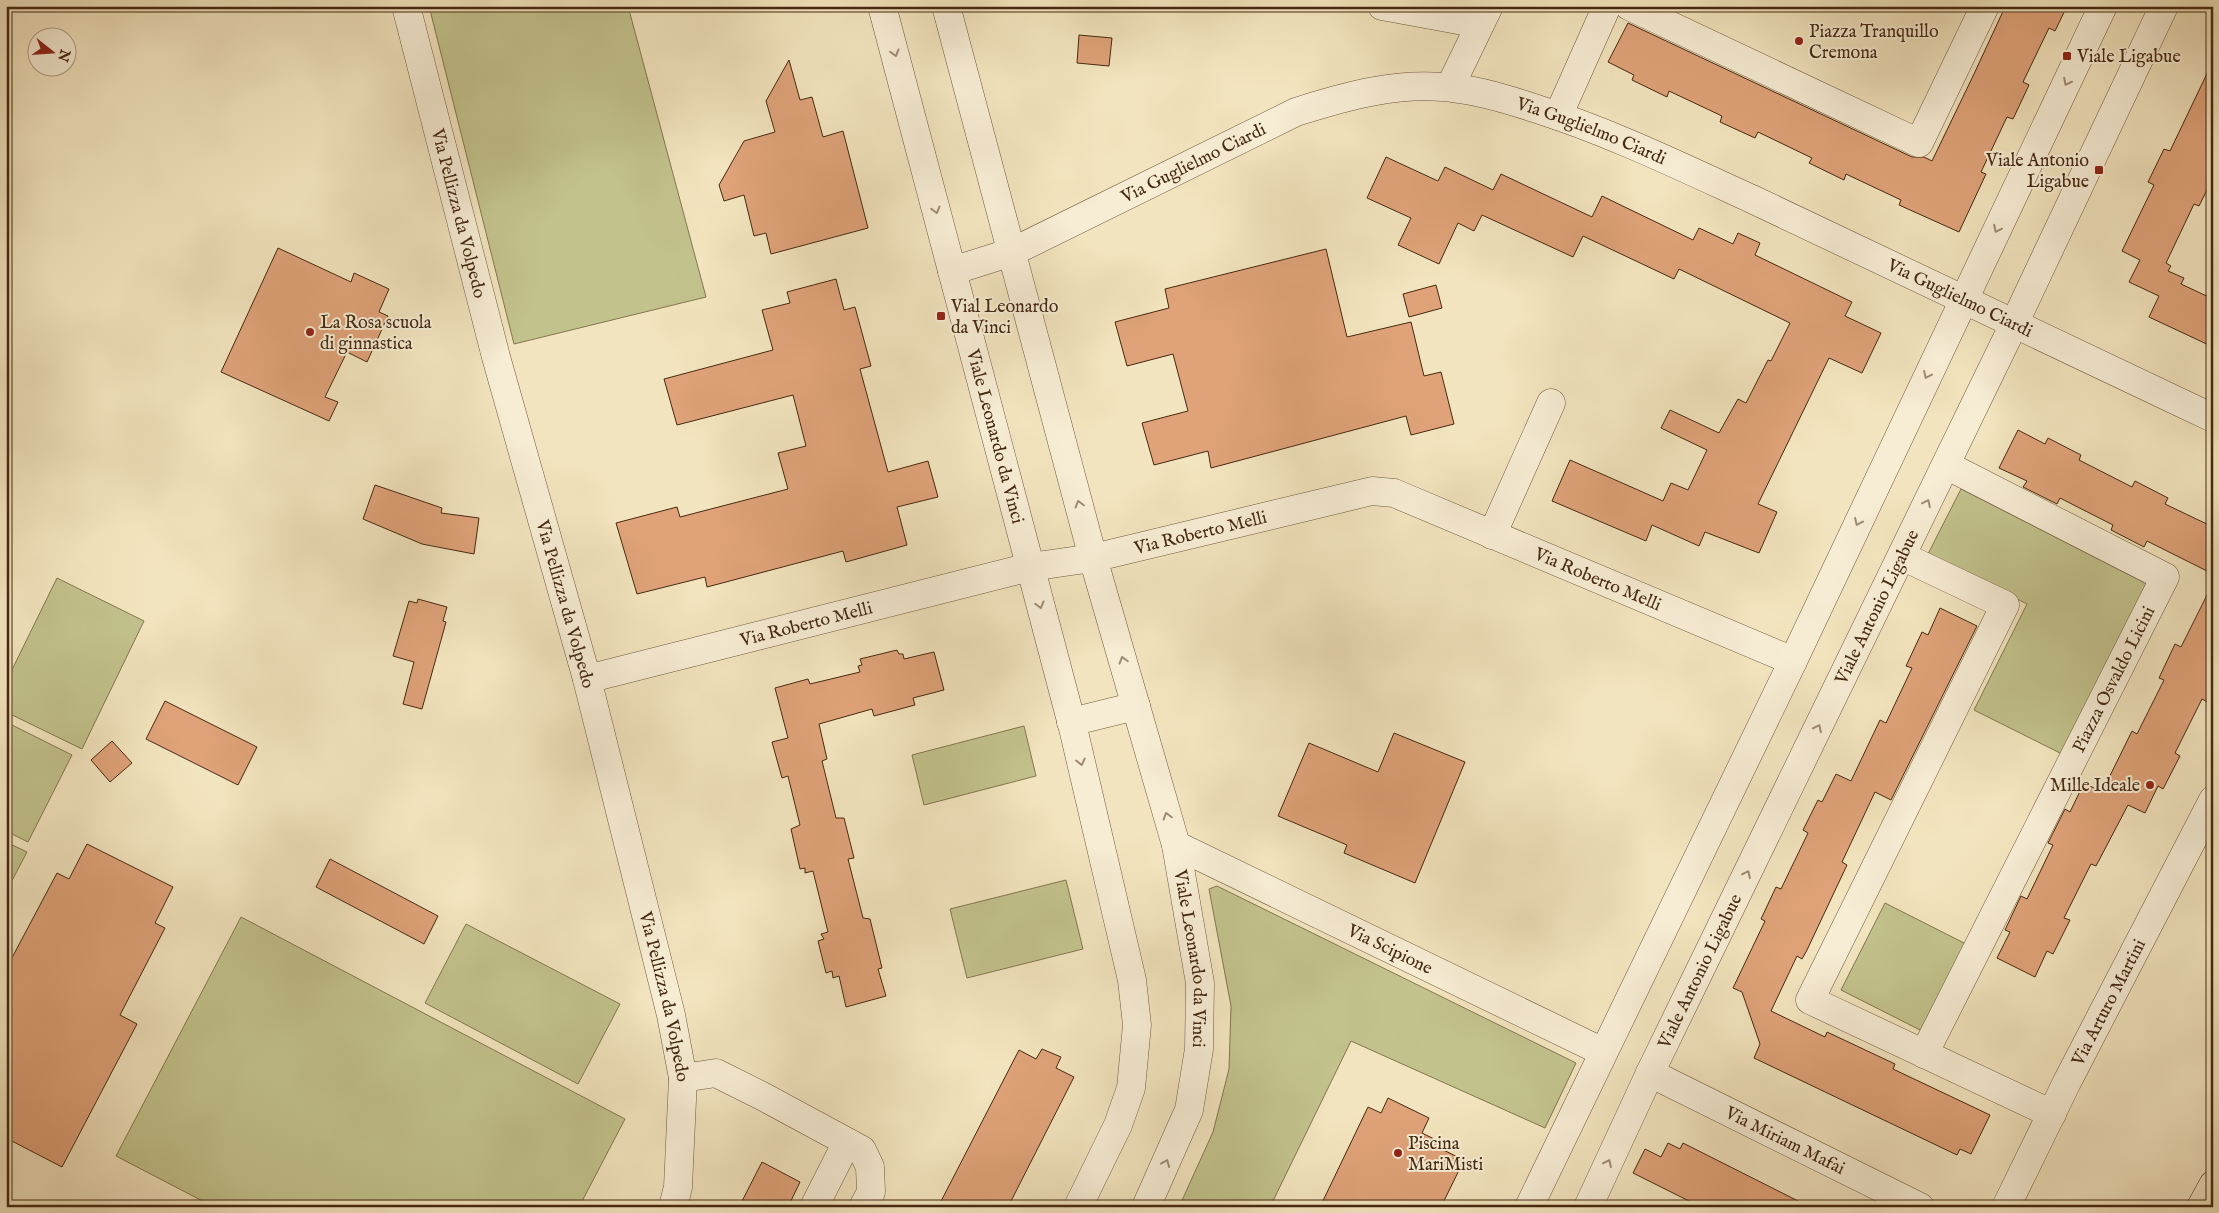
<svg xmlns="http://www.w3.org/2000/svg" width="2219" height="1213" viewBox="0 0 2219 1213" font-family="'IM FELL English',serif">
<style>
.green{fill:#c2c28c;stroke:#84764e}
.building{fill:#dfa279;stroke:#452910}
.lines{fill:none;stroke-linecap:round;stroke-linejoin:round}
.minor-casing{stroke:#70583c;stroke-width:29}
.highway-casing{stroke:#452910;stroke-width:29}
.minor{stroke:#f7edd5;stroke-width:28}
.highway{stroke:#f2e4be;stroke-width:28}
.oneway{stroke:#9e8b72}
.poi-dot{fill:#8f2418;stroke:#f7edd5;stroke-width:2}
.labels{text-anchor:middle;stroke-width:4;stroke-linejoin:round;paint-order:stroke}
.poi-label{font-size:18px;fill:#452910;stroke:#f7edd5;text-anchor:start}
.street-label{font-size:18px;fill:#452910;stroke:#f7edd5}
</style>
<rect width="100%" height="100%" fill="#f2e4be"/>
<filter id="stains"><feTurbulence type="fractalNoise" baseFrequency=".004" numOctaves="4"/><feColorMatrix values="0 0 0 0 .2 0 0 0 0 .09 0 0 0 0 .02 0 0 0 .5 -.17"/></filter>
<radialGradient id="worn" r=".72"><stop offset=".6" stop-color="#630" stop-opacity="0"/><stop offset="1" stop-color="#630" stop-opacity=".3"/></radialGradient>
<!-- green -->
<path class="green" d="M 429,6 L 628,6 L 706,297 L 514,344 Z
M 1961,489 L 2151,586 L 2064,755 L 1974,710 L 2027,604 L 1928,554 Z
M 57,578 L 144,621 L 82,749 L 6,712 L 6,682 Z
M 6,722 L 72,755 L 28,842 L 6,831 Z
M 1024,726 L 1036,776 L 924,805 L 912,755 Z
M 6,842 L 27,852 L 6,892 Z
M 1066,880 L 1083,949 L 967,978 L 950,909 Z
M 1217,886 L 1576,1063 L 1545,1128 L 1351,1041 L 1270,1207 L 1179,1207 L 1213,1132 L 1229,1069 L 1231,1006 L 1209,889 Z
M 1885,903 L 1968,945 L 1924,1032 L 1841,990 Z
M 241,917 L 625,1119 L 579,1207 L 214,1207 L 116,1156 Z
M 466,924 L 620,1004 L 578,1084 L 425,1003 Z"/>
<!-- building -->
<path class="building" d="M 2004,6 L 2067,6 L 2055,31 L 2049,28 L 2023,82 L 2029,85 L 2013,119 L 2007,117 L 1981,172 L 1986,174 L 1959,232 L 1899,205 L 1901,200 L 1846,174 L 1844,180 L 1809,163 L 1812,158 L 1758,132 L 1755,138 L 1720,122 L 1722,116 L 1669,91 L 1667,97 L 1632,80 L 1634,75 L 1608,62 L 1628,23 L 1912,157 L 1924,157 L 1932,161 L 1974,74 L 2005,7 Z
M 1079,35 L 1112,38 L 1109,66 L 1077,63 Z
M 789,60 L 800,100 L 812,97 L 823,137 L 843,131 L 868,228 L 771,254 L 766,233 L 754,236 L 744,195 L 724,201 L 719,185 L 744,141 L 775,132 L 766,101 Z
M 2213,61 L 2213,178 L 2199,206 L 2194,204 L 2166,263 L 2171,266 L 2168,271 L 2184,278 L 2181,284 L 2213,299 L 2213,347 L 2149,317 L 2159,296 L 2129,282 L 2140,260 L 2122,251 L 2154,185 L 2148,182 L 2164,149 L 2170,151 Z
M 1386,157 L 1438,181 L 1445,167 L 1493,190 L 1501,174 L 1592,217 L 1602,196 L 1693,240 L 1699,228 L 1733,244 L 1738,233 L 1760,243 L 1755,255 L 1852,302 L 1845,316 L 1881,333 L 1862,373 L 1829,358 L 1758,504 L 1777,512 L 1759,553 L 1705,532 L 1699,546 L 1652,525 L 1646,541 L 1552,501 L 1570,460 L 1663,501 L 1671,483 L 1688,490 L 1707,450 L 1661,428 L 1670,410 L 1719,433 L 1738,399 L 1746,403 L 1768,360 L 1771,361 L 1790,323 L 1679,269 L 1674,279 L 1583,236 L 1573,257 L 1482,215 L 1474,231 L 1458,223 L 1439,264 L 1398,245 L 1411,218 L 1367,198 Z
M 278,248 L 351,282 L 354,273 L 389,289 L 379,312 L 388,316 L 367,362 L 347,352 L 325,397 L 338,402 L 329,421 L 221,372 Z
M 1326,249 L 1347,337 L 1411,322 L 1424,376 L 1441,372 L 1454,424 L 1411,435 L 1406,416 L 1211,468 L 1208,451 L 1154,465 L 1142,423 L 1188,411 L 1173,354 L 1127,366 L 1115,322 L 1169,308 L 1165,289 Z
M 836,279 L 844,310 L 855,307 L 871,366 L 860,369 L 888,472 L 928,461 L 938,497 L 897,507 L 907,545 L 846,562 L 843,551 L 707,587 L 705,577 L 637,594 L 616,523 L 677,507 L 680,517 L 788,489 L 778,453 L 806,446 L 793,395 L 677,425 L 664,379 L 773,350 L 762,310 L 790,303 L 787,292 Z
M 1436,285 L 1442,308 L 1409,317 L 1403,294 Z
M 2018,430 L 2045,444 L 2048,438 L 2081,455 L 2079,460 L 2132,487 L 2135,481 L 2168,498 L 2165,504 L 2213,527 L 2213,574 L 2147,541 L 2144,547 L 2111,530 L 2113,525 L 2060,498 L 2057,504 L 2023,487 L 2027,481 L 1999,468 Z
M 375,485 L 442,508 L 441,513 L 479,518 L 474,554 L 422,544 L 363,519 Z
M 2213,583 L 2213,705 L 2202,699 L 2175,753 L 2180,756 L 2163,789 L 2158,786 L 2145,813 L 2128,805 L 2096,866 L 2091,864 L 2064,918 L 2070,920 L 2053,954 L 2047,951 L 2035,977 L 1997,958 L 2010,932 L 2005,930 L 2021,896 L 2027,899 L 2053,845 L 2048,843 L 2065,809 L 2070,812 L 2084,783 L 2102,792 L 2132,731 L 2137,734 L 2164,680 L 2159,678 L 2175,644 L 2181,647 Z
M 418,599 L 447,607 L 443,621 L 446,622 L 422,709 L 403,704 L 414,662 L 393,656 L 409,601 L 417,603 Z
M 1940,608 L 1977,626 L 1891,800 L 1875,792 L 1842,862 L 1847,865 L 1807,950 L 1802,959 L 1797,956 L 1771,1011 L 1825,1037 L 1827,1032 L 1895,1064 L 1893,1069 L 1990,1115 L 1971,1154 L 1960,1149 L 1957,1155 L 1754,1058 L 1760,1044 L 1742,992 L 1733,988 L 1765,921 L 1761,919 L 1776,887 L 1781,889 L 1808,833 L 1803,830 L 1818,800 L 1822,802 L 1836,774 L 1851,781 L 1880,720 L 1886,723 L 1912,668 L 1906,666 L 1922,632 L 1928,635 Z
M 897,650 L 899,654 L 903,654 L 904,659 L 934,652 L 944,690 L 913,698 L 915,705 L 874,716 L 872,709 L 819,724 L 827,759 L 822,761 L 836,818 L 844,818 L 854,858 L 848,859 L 863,918 L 870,919 L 882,968 L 878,969 L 886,996 L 846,1007 L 839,976 L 833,978 L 832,971 L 826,973 L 818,941 L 824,939 L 821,934 L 828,932 L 813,871 L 805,873 L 805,868 L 800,869 L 791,829 L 800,825 L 788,776 L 782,778 L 772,742 L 788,738 L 775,688 L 808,679 L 810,684 L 860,672 L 858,666 L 862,665 L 860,659 Z
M 165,701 L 257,747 L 238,785 L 146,739 Z
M 1394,733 L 1465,762 L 1415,883 L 1344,853 L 1347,845 L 1278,816 L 1309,743 L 1378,772 Z
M 112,741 L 132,763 L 110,782 L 91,760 Z
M 87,844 L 173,887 L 155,923 L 165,928 L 120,1015 L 137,1024 L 62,1167 L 6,1138 L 6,969 L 57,873 L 69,879 Z
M 330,859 L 438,916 L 424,944 L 316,887 Z
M 1042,1049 L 1061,1057 L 1056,1068 L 1074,1077 L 1008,1207 L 938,1207 L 1019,1050 L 1036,1059 Z
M 1388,1098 L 1429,1118 L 1422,1133 L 1438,1141 L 1435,1146 L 1464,1160 L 1441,1207 L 1320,1207 L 1368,1107 L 1381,1113 Z
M 1668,1143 L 1680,1149 L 1683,1143 L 1810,1207 L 1701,1207 L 1633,1173 L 1645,1149 L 1661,1157 Z
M 762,1162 L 800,1182 L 788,1207 L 739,1207 Z"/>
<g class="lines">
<!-- minor casing -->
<g class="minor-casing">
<g id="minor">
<path id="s1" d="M 406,6 L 496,357 L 587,679 L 671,1015 L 683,1078 L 678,1187 L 673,1207"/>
<path id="s2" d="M 882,6 L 1073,728 L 1132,980 L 1137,1025 L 1131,1088 L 1118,1125 L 1078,1207"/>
<path id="s3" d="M 946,6 L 1093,558 L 1176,845 L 1200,983 L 1199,1049 L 1189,1110 L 1146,1207"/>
<path d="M 1382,6 L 1480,24"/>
<path d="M 1629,6 L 1919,143 L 1985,6"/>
<path d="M 1450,87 L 1489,6"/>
<path d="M 1558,116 L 1607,6"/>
<path id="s4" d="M 952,271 L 1012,252 L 1296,112 C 1346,96 1400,81 1452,88 C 1481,91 1507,99 1534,108 C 1610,132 1682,167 1754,200 C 1908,272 2060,346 2213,418"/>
<path d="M 1492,535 L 1551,403"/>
<path d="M 1902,556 L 2005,605 L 1810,1000 L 2052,1114"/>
<path id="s5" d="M 587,679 L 1030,567 L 1093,558 L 1372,491 L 1394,493 L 1793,661"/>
<path d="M 1071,722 L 1136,706"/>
<path id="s6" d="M 1176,845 L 1603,1052"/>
<path id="s7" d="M 1924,1054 L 2165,577 L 1946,465"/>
<path id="s8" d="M 1650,1073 L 1920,1207"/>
<path d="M 683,1078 L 716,1073 L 764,1097 L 862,1150 L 870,1167 L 871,1192 L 863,1207"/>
<path d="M 814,1207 L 847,1142"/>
<path d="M 1529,1207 L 1793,661 L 2103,6"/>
<path id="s9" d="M 1588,1207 L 1650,1073 L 2014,324 L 2164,6"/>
<path id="s10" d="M 2006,1207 L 2067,1082 L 2213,800"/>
</g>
</g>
<!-- highway casing -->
<g class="highway-casing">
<path id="highway" d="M 2201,1207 L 2213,1185"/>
</g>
<!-- minor -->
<use href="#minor" class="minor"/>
<!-- highway -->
<use href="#highway" class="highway"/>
</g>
<!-- one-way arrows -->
<defs><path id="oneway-chevron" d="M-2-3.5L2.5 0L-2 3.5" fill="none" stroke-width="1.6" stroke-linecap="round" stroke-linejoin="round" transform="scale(1.25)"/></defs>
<g class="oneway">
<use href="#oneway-chevron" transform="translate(895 53) rotate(75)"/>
<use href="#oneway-chevron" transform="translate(2067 82) rotate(116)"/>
<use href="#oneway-chevron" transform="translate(936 210) rotate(75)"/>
<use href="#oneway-chevron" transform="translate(1997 229) rotate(116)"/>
<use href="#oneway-chevron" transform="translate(1927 375) rotate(115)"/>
<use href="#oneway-chevron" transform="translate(1927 503) rotate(-64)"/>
<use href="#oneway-chevron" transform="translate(1079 504) rotate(-105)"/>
<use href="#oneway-chevron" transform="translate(1858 522) rotate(115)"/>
<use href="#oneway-chevron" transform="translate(1040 605) rotate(75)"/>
<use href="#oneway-chevron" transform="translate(1123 660) rotate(-106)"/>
<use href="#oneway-chevron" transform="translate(1818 728) rotate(-64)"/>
<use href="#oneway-chevron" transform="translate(1081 762) rotate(77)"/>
<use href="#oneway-chevron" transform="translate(1167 816) rotate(-106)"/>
<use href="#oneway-chevron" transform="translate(1747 874) rotate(-64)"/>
<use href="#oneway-chevron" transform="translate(1166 1163) rotate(-67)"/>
<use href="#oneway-chevron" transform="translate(1608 1163) rotate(-65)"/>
</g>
<!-- markers -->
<g class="poi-dot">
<circle cx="1799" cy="41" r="5"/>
<rect x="2062" y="51" width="10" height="10" rx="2.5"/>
<rect x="2094" y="165" width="10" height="10" rx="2.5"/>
<rect x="936" y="311" width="10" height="10" rx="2.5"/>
<circle cx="310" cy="332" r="5"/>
<circle cx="2150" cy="785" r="5"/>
<circle cx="1398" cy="1153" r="5"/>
</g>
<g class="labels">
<!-- poi labels -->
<g class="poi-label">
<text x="1809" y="37">Piazza Tranquillo<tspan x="1809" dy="21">Cremona</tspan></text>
<text x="2077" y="62">Viale Ligabue</text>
<text x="2089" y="166" text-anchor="end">Viale Antonio<tspan x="2089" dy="21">Ligabue</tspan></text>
<text x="951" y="312">Vial Leonardo<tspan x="951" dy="21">da Vinci</tspan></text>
<text x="320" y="328">La Rosa scuola<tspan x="320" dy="21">di ginnastica</tspan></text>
<text x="2140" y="791" text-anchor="end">Mille Ideale</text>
<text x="1408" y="1149">Piscina<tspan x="1408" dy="21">MariMisti</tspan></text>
</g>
<!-- street labels -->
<g class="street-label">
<text dy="6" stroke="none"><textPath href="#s4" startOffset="685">Via Guglielmo Ciardi</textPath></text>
<text dy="6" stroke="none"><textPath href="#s4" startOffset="265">Via Guglielmo Ciardi</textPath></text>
<text dy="6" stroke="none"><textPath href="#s1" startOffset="214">Via Pellizza da Volpedo</textPath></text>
<text dy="6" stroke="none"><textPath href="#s4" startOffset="1090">Via Guglielmo Ciardi</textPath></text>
<text dy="6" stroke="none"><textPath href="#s2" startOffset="445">Viale Leonardo da Vinci</textPath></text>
<text dy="6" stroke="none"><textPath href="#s5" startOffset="631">Via Roberto Melli</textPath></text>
<text dy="6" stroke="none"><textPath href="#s5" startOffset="1051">Via Roberto Melli</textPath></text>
<text dy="6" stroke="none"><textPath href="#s1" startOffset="619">Via Pellizza da Volpedo</textPath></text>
<text dy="6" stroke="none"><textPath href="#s9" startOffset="666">Viale Antonio Ligabue</textPath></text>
<text dy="6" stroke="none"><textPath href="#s5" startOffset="226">Via Roberto Melli</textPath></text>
<text dy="6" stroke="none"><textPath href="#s7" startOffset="420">Piazza Osvaldo Licini</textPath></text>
<text dy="6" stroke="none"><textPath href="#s6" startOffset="238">Via Scipione</textPath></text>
<text dy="6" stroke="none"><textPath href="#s3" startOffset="985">Viale Leonardo da Vinci</textPath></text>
<text dy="6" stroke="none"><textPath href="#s9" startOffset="261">Viale Antonio Ligabue</textPath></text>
<text dy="6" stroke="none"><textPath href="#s1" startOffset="1024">Via Pellizza da Volpedo</textPath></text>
<text dy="6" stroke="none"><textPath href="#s10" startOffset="229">Via Arturo Martini</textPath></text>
<text dy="6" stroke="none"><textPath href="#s8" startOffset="151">Via Miriam Mafai</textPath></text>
</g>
</g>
<!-- margin -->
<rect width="2219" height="1213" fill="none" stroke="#f2e4be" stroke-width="25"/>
<rect x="8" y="8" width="2204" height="1198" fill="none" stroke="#452910" stroke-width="2.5"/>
<rect x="12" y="12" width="2194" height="1188" fill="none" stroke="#452910"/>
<!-- north arrow -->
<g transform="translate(52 52) rotate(107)"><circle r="24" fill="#f7edd5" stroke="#b09f86"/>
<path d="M0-4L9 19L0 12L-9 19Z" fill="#8f2418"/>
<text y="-8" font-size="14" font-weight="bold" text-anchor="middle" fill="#452910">N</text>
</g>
<rect width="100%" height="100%" filter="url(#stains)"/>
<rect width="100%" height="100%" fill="url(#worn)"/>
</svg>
